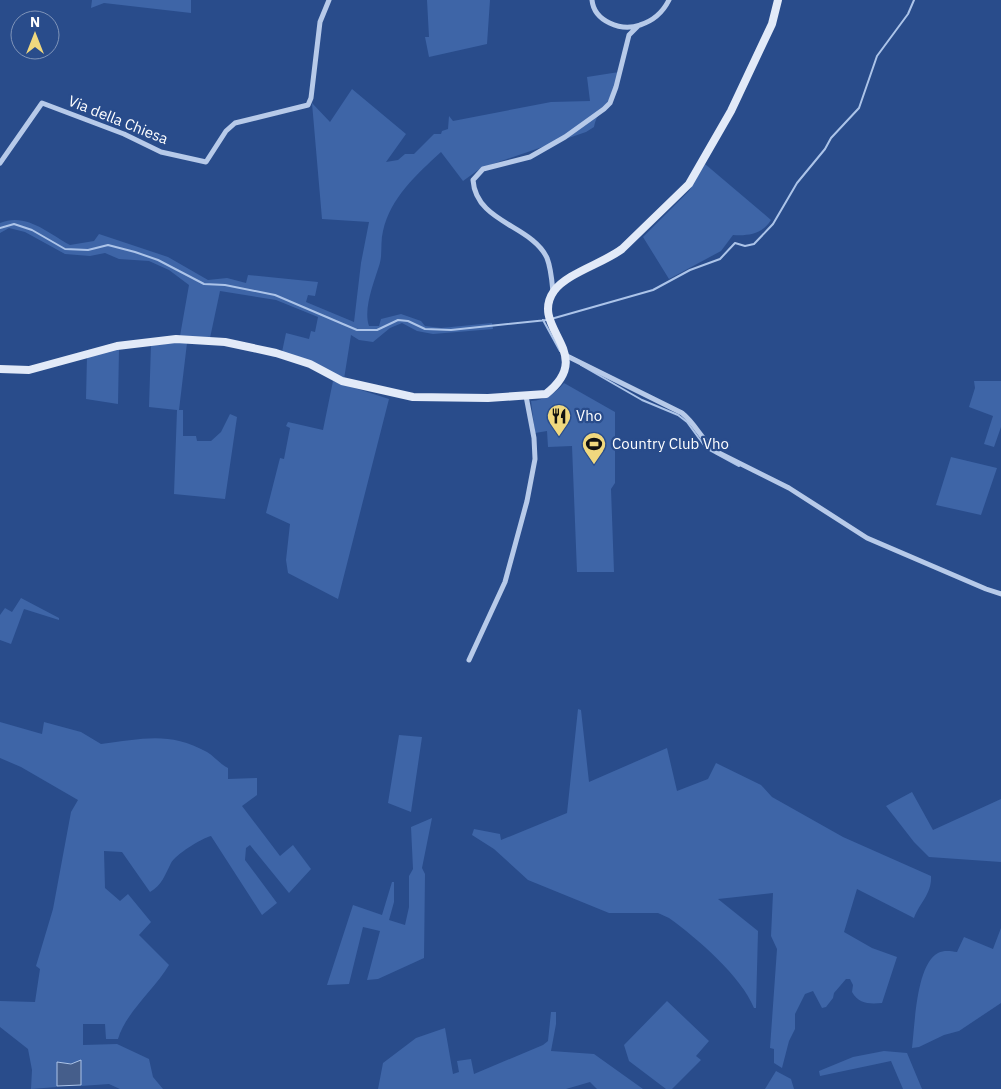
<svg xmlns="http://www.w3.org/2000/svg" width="1001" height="1089" viewBox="0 0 1001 1089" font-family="'IBM Plex Sans',sans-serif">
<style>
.green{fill:#3e65a7}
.water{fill:#455e8b;stroke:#acc4e9}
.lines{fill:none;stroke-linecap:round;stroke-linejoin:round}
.stream{stroke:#acc4e9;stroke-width:2}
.street{stroke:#b7cae9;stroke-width:5}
.secondary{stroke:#e2eaf8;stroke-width:8}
.labels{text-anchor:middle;stroke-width:4.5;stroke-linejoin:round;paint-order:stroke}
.street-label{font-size:15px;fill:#fff;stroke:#294c8b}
.poi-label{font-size:15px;fill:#fff;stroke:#294c8b;text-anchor:start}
</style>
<rect width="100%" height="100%" fill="#294c8b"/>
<!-- green -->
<path class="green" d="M 92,0 L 191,0 L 191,13 L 104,3 L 91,8 Z
M 427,0 L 490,0 L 487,44 L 429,57 L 425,37 L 429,37 Z
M 619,72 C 617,79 615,88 612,95 C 605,107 596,114 594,127 L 586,132 L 481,168 L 463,181 L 441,152 C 416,175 391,197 383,231 C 380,243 383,255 379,266 C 374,282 363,309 369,326 L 379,326 L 381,319 L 401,314 L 421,321 L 425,326 L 441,328 L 492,323 L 493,329 L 433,334 L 417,331 L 402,323 L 390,328 L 373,342 L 359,340 L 351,335 L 344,379 L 282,352 L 286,333 L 309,339 L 311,331 L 315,332 L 318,317 L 276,300 L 220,291 L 210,338 L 180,336 L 189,285 L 169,270 L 149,261 L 119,259 L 105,253 L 90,256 L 65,254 L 25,232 L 9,228 L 0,233 L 0,223 C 26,212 48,233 70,245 L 94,241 L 99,234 L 168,257 L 208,280 L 227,278 L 246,283 L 248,275 L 318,282 L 315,296 L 308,295 L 306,302 L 354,322 L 361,263 L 369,222 L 322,219 L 312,103 L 330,122 L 352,89 L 406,134 L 386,162 L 398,160 L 405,154 L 414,154 L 434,134 L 441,134 L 442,131 L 448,129 L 449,116 L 453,121 L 551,102 L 590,101 L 587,77 Z
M 705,164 L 771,220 C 762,234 749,236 733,235 L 721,251 L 669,279 L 643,237 L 689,191 Z
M 174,343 L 187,343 L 179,410 L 183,410 L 183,436 L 196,436 L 197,441 L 211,441 L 221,432 L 230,414 L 237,417 L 225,499 L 174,494 L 177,410 L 149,407 L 151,345 Z
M 119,349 L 118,404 L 86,399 L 87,356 Z
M 333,381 L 389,399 L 338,599 L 288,573 L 286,560 L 290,524 L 266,513 L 280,458 L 284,459 L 290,428 L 286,426 L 288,422 L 323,430 Z
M 974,381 L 1001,381 L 1001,427 L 994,447 L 984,444 L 993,416 L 969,407 L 975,388 Z
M 564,383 L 615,412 L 615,483 L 611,489 L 614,572 L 577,572 L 572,446 L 548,447 L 547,431 L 535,433 L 531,401 C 545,400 555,394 564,383 Z
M 951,457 L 997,468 L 981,515 L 936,505 Z
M 21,598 L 59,618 L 59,620 L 24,609 L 11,644 L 0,640 L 0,615 L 5,608 L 12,612 Z
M 578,709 L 581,710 L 589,782 L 667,748 L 677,791 L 708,779 L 716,763 L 761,785 L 772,797 L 843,837 L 931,876 C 932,894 920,902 914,918 L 857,889 L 844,932 L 872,948 L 897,957 L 882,1003 C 869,1004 859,1004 852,992 L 853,985 L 850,979 L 846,979 L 834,993 L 833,998 L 826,1007 L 822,1008 L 813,991 L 805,994 L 795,1014 L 795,1029 L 789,1041 L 782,1068 L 774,1063 L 774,1049 L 770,1048 L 777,949 L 771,936 L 773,893 L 718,899 L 758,931 L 756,1008 L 754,1008 C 741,976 698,939 669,918 L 658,913 L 609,913 L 528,880 L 494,849 L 472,835 L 474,829 L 500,834 L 501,840 L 567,813 Z
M 0,722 L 42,734 L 44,722 L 81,732 L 101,744 C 142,739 169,731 207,752 C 215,757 220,764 228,768 L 228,779 L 257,778 L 257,795 L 242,806 L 280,856 L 293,845 L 311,869 L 289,893 L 250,845 L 246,848 L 245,860 L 277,903 L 262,915 L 211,836 C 202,838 175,855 171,863 C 165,875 162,885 150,892 L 122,852 L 104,851 L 105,888 L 120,901 L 128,894 L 151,922 L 139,935 L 169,965 C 154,990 126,1012 118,1039 L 106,1039 L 105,1024 L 83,1024 L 83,1045 L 117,1044 L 149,1059 L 153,1077 L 163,1089 L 120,1089 L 109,1084 L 81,1086 L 81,1062 C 73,1062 68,1065 60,1062 L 57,1087 L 31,1089 L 32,1070 L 28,1049 L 0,1027 L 0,1001 L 35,1002 L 40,969 L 36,966 L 53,909 L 71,812 L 78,800 L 21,767 L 0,758 Z
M 399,735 L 422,737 L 411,812 L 388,803 Z
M 912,792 L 933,830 L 1001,799 L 1001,862 L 929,857 L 914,842 L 886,806 Z
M 432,818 L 422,868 L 425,874 L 424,958 L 378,979 L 367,980 L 380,931 L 363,927 L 349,984 L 327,985 L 353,905 L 382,915 L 392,882 L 394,882 L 394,902 L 389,920 L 405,925 L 409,907 L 409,876 L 413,869 L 411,827 Z
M 1001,928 L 1001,1003 L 959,1031 L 944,1035 L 919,1047 L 912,1048 C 915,1024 916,965 938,953 C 944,950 950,951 957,952 L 964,937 L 993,949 Z
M 667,1001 L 709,1041 L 696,1056 L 701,1060 L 672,1089 L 666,1089 L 629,1061 L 624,1045 Z
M 551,1012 L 556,1012 L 556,1024 L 551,1051 L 594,1054 L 643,1089 L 597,1089 L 590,1082 L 566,1089 L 378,1089 L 383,1063 L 416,1038 L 445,1028 L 453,1074 L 459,1072 L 457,1061 L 471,1059 L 474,1074 L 543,1045 L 548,1041 Z
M 884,1051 L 907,1053 L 922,1089 L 903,1089 L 891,1061 L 820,1076 L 819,1071 L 853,1057 Z
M 776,1071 L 791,1079 L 794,1089 L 765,1089 Z"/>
<!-- water -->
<path class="water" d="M 81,1060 L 81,1085 L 57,1086 L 57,1062 L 71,1064 Z"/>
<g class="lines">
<!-- stream -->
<path class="stream" d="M 0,228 L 14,224 L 32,230 L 65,249 L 88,250 L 108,245 L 135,252 L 158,260 L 204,284 L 225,285 L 275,295 L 357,330 L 377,330 L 398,320 L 408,321 L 425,329 L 451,330 L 547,320
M 551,319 L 653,290 L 690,270 L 720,259 L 735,243 L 745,246 L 754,244 L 773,224 L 797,183 L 825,149 L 831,138 L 859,108 L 877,56 L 908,14 L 914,0
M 543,320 L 560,351
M 581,365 L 642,400 L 678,415 L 687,422 L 706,448 L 739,466"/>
<!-- street -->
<path class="street" d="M 592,0 C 594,21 621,32 640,25 C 653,21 663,12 669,0
M 0,163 L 42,103 L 124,134 L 161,152 L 206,162 L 226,131 L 235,123 L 308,105 L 311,98 L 320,22 L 329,0
M 553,292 C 552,281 551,268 547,258 C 532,225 476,223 473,180 L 483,169 L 530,157 L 565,137 L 604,109 L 610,103 L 616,87 L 629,35 L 638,26
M 567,356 L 682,413 C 696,424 702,441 717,452 L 789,488 L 867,538 L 986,589 L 1001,594
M 469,660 L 505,582 L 527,501 L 535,459 L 534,438 L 526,396"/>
<!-- secondary -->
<path class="secondary" d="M 0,369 L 29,370 L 117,346 L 176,339 L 225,342 L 276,353 L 310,364 L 342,381 L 413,397 L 488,398 L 546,394 C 598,353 528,328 554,291 C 567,273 604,263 622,249 L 689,184 L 731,111 L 772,24 L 778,0"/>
</g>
<!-- icons -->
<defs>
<g id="restaurant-pin" transform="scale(1.25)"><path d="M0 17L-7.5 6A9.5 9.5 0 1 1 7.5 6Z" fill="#f0d87e" stroke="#294c8b"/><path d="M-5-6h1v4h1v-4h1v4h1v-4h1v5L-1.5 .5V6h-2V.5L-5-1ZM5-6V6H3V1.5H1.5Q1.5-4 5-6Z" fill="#111"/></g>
<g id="stadium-pin" transform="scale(1.25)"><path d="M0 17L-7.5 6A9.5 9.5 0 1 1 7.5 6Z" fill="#f0d87e" stroke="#294c8b"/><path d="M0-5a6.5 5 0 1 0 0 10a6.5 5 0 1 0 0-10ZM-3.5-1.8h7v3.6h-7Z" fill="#111"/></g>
</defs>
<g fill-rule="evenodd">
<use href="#restaurant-pin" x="559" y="416"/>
<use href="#stadium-pin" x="594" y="444"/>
</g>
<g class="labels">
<!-- street labels -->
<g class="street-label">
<text transform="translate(118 120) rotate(22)" y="5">Via della Chiesa</text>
</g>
<!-- poi labels -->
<g class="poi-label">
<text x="576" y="421">Vho</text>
<text x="612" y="449">Country Club Vho</text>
</g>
</g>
<!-- north arrow -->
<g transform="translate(35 35)"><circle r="24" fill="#294c8b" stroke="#7f94b9"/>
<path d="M0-4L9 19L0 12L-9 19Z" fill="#f0d87e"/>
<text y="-8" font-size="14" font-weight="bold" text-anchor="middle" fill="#ffffff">N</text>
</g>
</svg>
